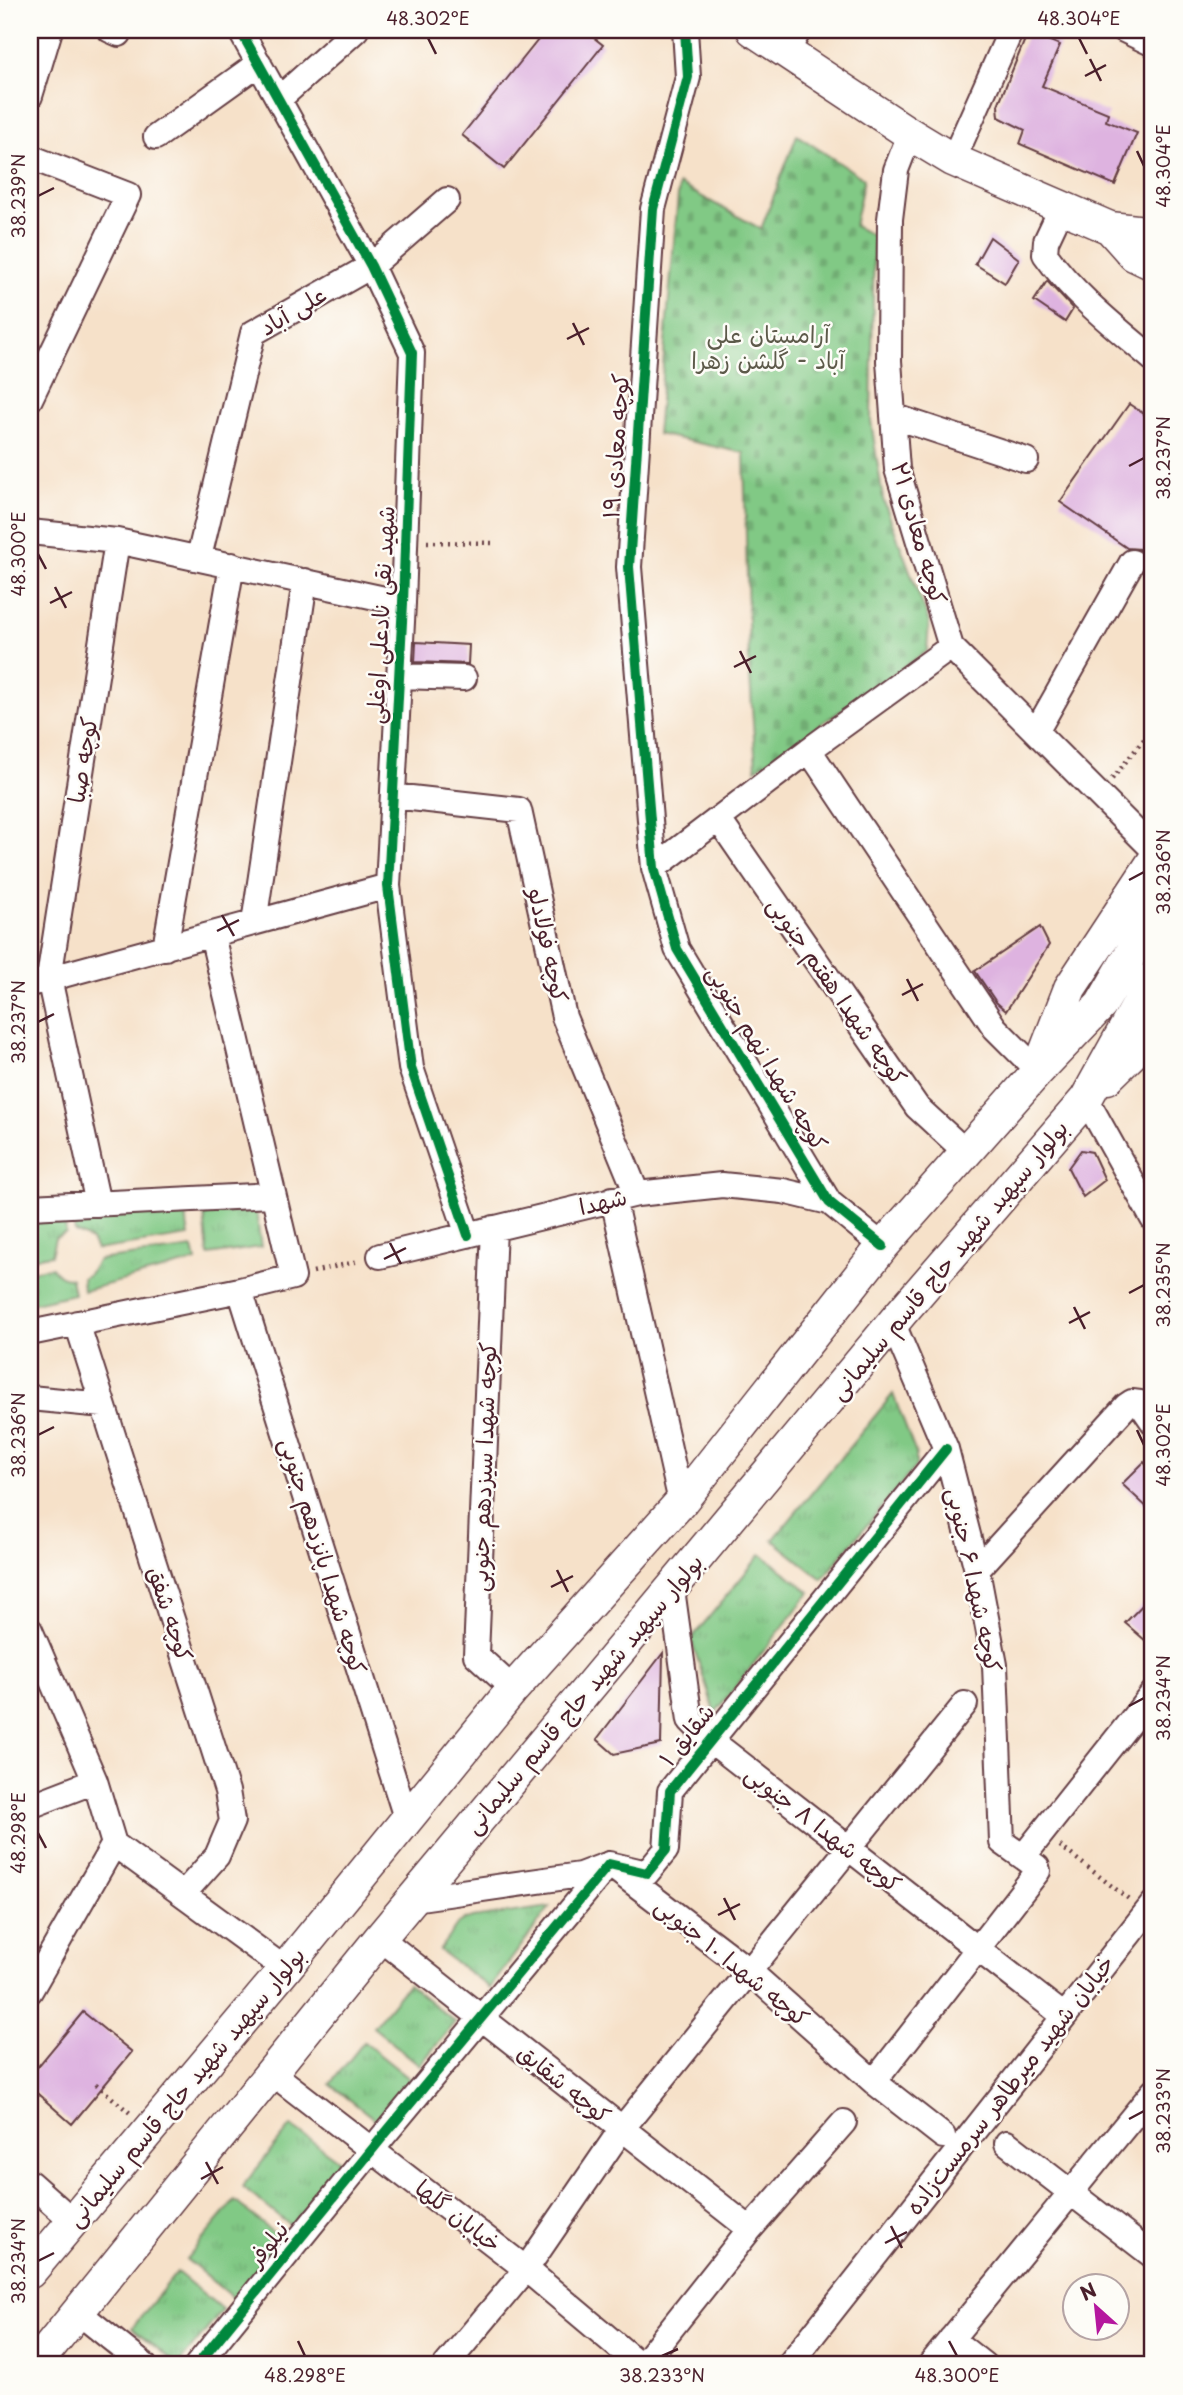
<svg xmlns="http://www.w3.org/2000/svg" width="1183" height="2395" viewBox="0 0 1183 2395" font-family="'Playpen Sans','Playpen Sans Arabic',sans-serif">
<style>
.grass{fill:url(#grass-tufts);stroke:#667458;stroke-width:2}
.cemetery{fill:url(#cemetery-stones);stroke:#667458;stroke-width:2}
.building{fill:#deb3e0}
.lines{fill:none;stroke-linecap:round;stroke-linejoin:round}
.minor-casing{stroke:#643c43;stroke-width:28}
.major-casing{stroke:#643c43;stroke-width:35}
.path{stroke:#643c43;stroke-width:4.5;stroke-dasharray:2 5;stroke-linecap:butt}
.minor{stroke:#fff;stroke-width:24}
.major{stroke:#fff;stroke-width:32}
.cycleway-casing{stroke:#fdfcf7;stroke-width:15}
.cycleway{stroke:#00873e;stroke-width:10}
.ticks{fill:none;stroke:#4a1f2b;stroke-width:2.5}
.labels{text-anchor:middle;stroke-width:5;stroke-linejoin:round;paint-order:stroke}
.street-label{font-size:23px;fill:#4a1f2b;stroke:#fdfcf7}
.park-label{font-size:23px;fill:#5d5a4a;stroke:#fdfcf7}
.neatline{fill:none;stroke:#4a1f2b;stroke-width:2.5}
.ticks-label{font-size:18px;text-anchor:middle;fill:#4a1f2b}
</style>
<defs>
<pattern id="grass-tufts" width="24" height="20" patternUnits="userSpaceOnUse" patternTransform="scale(1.75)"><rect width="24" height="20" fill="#81c985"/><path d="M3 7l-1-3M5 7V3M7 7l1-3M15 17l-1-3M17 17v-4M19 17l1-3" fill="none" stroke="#71ac73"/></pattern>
<pattern id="cemetery-stones" width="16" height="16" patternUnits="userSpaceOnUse" patternTransform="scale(1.75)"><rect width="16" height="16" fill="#81c985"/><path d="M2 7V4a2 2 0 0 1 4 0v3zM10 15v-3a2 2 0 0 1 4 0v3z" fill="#71ac73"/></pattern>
</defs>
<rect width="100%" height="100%" fill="#fdfcf7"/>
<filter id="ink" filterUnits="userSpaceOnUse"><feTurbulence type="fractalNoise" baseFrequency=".0143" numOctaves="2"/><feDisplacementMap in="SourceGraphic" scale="14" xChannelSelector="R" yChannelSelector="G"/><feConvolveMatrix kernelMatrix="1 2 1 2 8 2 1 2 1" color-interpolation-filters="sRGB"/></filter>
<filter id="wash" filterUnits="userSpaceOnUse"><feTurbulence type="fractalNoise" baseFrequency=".00686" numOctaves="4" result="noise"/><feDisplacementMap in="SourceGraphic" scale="28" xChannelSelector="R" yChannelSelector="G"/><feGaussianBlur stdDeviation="1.57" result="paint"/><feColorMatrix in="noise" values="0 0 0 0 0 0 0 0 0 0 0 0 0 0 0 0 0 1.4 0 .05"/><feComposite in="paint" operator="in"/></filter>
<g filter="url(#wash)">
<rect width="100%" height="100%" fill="#f6e1c9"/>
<!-- grass -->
<path class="grass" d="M 256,1211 L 261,1247 L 208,1255 L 204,1214 Z
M 185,1212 L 189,1236 L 96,1250 L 91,1240 L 75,1232 L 72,1216 Z
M 64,1217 L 66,1233 L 55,1238 L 51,1255 L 30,1258 L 30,1222 Z
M 193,1248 L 196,1261 L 83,1291 L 82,1278 L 89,1274 L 98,1260 Z
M 52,1267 C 57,1275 62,1278 71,1278 L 74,1294 L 30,1304 L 30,1271 Z
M 893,1394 L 916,1454 L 916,1466 L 822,1579 L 773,1540 Z
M 761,1554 L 810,1592 L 715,1713 L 691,1639 Z
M 550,1907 L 490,1988 L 439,1950 L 458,1924 L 465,1919 Z
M 408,1984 L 455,2022 L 420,2065 L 373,2027 Z
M 364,2042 L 411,2080 L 377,2121 L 330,2084 Z
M 291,2126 L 342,2163 L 291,2226 L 242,2187 Z
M 235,2201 L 282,2240 L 233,2298 L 186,2259 Z
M 177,2272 L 223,2310 L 178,2365 L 132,2328 Z"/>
<!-- cemetery -->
<path class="cemetery" d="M 797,135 L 864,179 L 854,226 L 874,236 L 871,421 L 883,499 L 929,622 L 927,651 L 756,769 L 749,661 L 744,453 L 657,434 L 679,184 L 761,229 Z"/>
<g id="blocks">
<!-- building -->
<path class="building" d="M 546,30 L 584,30 L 603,45 L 504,169 L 462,135 Z
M 1028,32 L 1060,45 L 1042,86 L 1108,113 L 1106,121 L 1137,133 L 1115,185 L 1020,144 L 1025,130 L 999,117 L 998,105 Z
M 990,237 L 1019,259 L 1005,283 L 975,264 Z
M 1047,281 L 1073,309 L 1065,322 L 1034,301 Z
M 1129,404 L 1153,420 L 1153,567 L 1147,562 L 1145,555 L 1140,549 L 1127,548 L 1060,502 Z
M 416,642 L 469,645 L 468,664 L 415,662 Z
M 1040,927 L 1049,945 L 1006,1011 L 996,1002 L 975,971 Z
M 1081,1150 L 1092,1152 L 1105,1180 L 1083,1197 L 1068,1168 Z
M 1144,1462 L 1153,1473 L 1153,1513 L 1122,1484 Z
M 1153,1594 L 1153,1647 L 1125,1623 Z
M 663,1653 L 661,1744 L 614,1754 L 597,1739 Z
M 83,2012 L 132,2052 L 72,2124 L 30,2087 L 30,2076 Z"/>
</g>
</g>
<g filter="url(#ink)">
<use href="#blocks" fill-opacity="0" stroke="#643c43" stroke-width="2"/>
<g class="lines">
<!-- minor casing -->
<g class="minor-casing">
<path id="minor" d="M 110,30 L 119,34
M 240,30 L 371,266 L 412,353 L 403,603 L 388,886 L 411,1068 L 468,1235
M 685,30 L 688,77 L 653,209 L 629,567 L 654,868 L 677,949 L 829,1202 L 883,1246
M 1124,30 L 1153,44
M 786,53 L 799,30
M 30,96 L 50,30
M 279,99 L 356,30
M 910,134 L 896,170 L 890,219 L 889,361 L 897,469 L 951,647 L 1153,849
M 156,137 L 259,63
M 30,157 L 128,195 L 30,399
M 953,160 L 1011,30
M 1062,207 L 1046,241 L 1045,254 C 1073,294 1115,327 1153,359
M 893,416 L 1026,460
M 30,532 L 117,541 L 403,603
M 199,557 L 253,333 L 371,266 L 447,200
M 399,676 L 464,678
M 1036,732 L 1132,562
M 809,750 L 995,1028 L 1038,1071
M 393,796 L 519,810 L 564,1017 L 637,1194
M 719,820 L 917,1107 L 967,1153
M 654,868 L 809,750 L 951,647
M 254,923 L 305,581
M 165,948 L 232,565
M 30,984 L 388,886
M 1086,1099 L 1153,1219
M 613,1199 L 681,1502
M 98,1204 L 49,978 L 117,541
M 30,1207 L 272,1195
M 494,1228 L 476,1655 L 513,1689
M 380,1256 L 637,1194 L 722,1185 L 783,1191 L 829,1202
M 240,1290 L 407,1821
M 77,1323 L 227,1791 L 232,1821 L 217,1856 L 183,1894
M 30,1333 L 240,1290 L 293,1277 L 212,935
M 30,1398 L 103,1405
M 977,1570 L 1126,1406 L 1132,1402 L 1140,1403 L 1153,1422
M 672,1589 L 690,1720 L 710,1740 L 1064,2016
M 30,1630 L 95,1781 L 114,1844 L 285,1969
M 30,1806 L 95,1781
M 1023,1857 L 1153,1693
M 413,1899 L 580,1875 L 609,1864 L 748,1970 L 874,2082 L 943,2136
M 380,1938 L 750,2229
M 30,1991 L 114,1844
M 271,2072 L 526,2269 L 640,2365
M 874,2082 L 1038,1871 L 1037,1867 L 1002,1842 L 995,1665 L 977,1570 L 946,1449 L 893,1324
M 1007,2143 L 1153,2256
M 30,2183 L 73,2221
M 78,2312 L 144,2365
M 951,2339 L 984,2365
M 197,2365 L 384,2135 L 609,1864 L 647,1873 L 666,1850 L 670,1791 L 946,1449
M 446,2365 L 526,2269 L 621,2130 L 965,1704
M 642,2365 L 750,2229 L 844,2122
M 789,2365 L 1153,1904
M 930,2365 L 1153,2092"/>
</g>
<!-- major casing -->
<g class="major-casing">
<path id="major" d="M 753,30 L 910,134 L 953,160 L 1110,228 L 1145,232 L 1153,235
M 1110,228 L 1134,255 L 1153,264
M 1043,1058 L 1070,988 L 1153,862
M 1107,1078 L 1153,1033
M 30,2272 L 285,1969 L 513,1689 L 681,1502 L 883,1246 L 1038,1071 L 1101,1005 L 1153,916
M 35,2365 L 380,1938 L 902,1312 L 1086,1099 L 1153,978"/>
</g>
<!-- path -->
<path class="path" d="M 427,542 L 494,543
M 1112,779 L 1153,728
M 313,1272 L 359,1261
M 1060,1846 L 1130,1900
M 96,2084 L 130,2113"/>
<!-- minor -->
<use href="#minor" class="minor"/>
<!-- major -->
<use href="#major" class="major"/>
<!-- cycleway casing -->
<g class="cycleway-casing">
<path id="cycleway" d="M 240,30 L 371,266 L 412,353 L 403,603 L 388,886 L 411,1068 L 468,1235
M 685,30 L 688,77 L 653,209 L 629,567 L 654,868 L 677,949 L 829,1202 L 883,1246
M 197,2365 L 384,2135 L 609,1864 L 647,1873 L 666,1850 L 670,1791 L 946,1449"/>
</g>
<!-- cycleway -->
<use href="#cycleway" class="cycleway"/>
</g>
</g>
<!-- ticks -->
<path class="ticks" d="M 428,38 L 436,54M 1079,38 L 1087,54M 1090,59 L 1101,81M 1085,76 L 1106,65M 1137,151 L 1144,166M 38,196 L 54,188M 573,323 L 584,345M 567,339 L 589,328M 1129,466 L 1144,458M 38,554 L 46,569M 55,587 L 66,608M 50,603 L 72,592M 740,651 L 751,673M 734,667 L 756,656M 1129,880 L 1144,872M 222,915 L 234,936M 217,931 L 239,920M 907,979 L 918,1001M 902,995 L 923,984M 38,1022 L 54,1014M 390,1243 L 401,1264M 384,1259 L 406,1248M 1129,1293 L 1144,1285M 1074,1307 L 1085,1329M 1069,1323 L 1090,1312M 1137,1430 L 1144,1445M 38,1435 L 54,1427M 557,1570 L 568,1592M 551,1587 L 573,1576M 1129,1706 L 1144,1698M 38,1833 L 46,1848M 724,1898 L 735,1920M 718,1915 L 740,1904M 1129,2119 L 1144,2111M 206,2162 L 218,2184M 201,2179 L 223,2167M 891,2226 L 902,2248M 885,2243 L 907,2232M 38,2261 L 54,2253M 298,2341 L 305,2356M 949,2341 L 957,2356M 662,2356 L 678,2349"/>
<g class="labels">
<!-- street labels -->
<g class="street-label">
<text transform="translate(293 311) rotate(-31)" y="8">علی آباد</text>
<text transform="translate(616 446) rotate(-86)" y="8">کوچه معادی ۱۹</text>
<text transform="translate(919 533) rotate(74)" y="8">کوچه معادی ۲۱</text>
<text transform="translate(381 615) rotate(-87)" y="8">شهید نقی نادعلی اوغلی</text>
<text transform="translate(83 760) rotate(-81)" y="8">کوچه صبا</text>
<text transform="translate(548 945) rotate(78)" y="8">کوچه فولادلو</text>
<text transform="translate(837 991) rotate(55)" y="8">کوچه شهدا هفتم جنوبی</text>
<text transform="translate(767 1058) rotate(59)" y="8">کوچه شهدا نهم جنوبی</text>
<text transform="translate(603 1202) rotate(-13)" y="8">شهدا</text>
<text transform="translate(949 1260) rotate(-50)" y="8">بولوار سپهبد شهید حاج قاسم سلیمانی</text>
<text transform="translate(484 1467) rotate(-88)" y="8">کوچه شهدا سیزدهم جنوبی</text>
<text transform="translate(323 1556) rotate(73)" y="8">کوچه شهدا پانزدهم جنوبی</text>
<text transform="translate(974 1580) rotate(78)" y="8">کوچه شهدا ۶ جنوبی</text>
<text transform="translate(170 1614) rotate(72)" y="8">کوچه شفق</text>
<text transform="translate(584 1694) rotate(-50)" y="8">بولوار سپهبد شهید حاج قاسم سلیمانی</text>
<text transform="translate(687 1735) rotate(-51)" y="8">شقایق ۱</text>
<text transform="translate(823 1829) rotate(38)" y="8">کوچه شهدا ۸ جنوبی</text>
<text transform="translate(732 1962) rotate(39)" y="8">کوچه شهدا ۱۰ جنوبی</text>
<text transform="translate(564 2084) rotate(39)" y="8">کوچه شقایق</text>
<text transform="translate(1010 2085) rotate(-52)" y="8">خیابان شهید میرطاهر سرمست‌زاده</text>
<text transform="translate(186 2087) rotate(-50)" y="8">بولوار سپهبد شهید حاج قاسم سلیمانی</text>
<text transform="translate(458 2216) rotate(38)" y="8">خیابان گلها</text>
<text transform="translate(268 2244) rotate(-51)" y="8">نیلوفر</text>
</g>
<!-- park labels -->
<g class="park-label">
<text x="768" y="343">آرامستان علی<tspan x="768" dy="26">آباد - گلشن زهرا</tspan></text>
</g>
</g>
<!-- margin -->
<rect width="1183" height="2395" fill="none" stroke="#fdfcf7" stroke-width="77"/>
<!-- north arrow -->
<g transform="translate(1096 2307) rotate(333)"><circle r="33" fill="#fdfcf7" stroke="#b5a4a5" stroke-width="2"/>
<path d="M0-5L12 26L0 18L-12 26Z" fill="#b5179e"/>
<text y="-10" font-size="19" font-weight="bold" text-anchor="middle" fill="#4a1f2b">N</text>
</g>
<rect x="38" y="38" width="1106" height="2318" class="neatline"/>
<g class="ticks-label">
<text x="428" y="25">48.302°E</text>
<text x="1079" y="25">48.304°E</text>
<text transform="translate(1164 166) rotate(-90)" y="6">48.304°E</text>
<text transform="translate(19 196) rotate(-90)" y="6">38.239°N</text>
<text transform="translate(1164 458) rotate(-90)" y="6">38.237°N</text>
<text transform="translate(19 554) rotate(-90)" y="6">48.300°E</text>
<text transform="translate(1164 872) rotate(-90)" y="6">38.236°N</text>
<text transform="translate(19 1022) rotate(-90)" y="6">38.237°N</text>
<text transform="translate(1164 1285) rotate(-90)" y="6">38.235°N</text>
<text transform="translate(19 1435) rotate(-90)" y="6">38.236°N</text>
<text transform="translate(1164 1445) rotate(-90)" y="6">48.302°E</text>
<text transform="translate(1164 1698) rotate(-90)" y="6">38.234°N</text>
<text transform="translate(19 1833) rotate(-90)" y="6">48.298°E</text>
<text transform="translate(1164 2111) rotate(-90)" y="6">38.233°N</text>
<text transform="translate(19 2261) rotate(-90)" y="6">38.234°N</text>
<text x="305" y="2382">48.298°E</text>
<text x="662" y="2382">38.233°N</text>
<text x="957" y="2382">48.300°E</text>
</g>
</svg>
